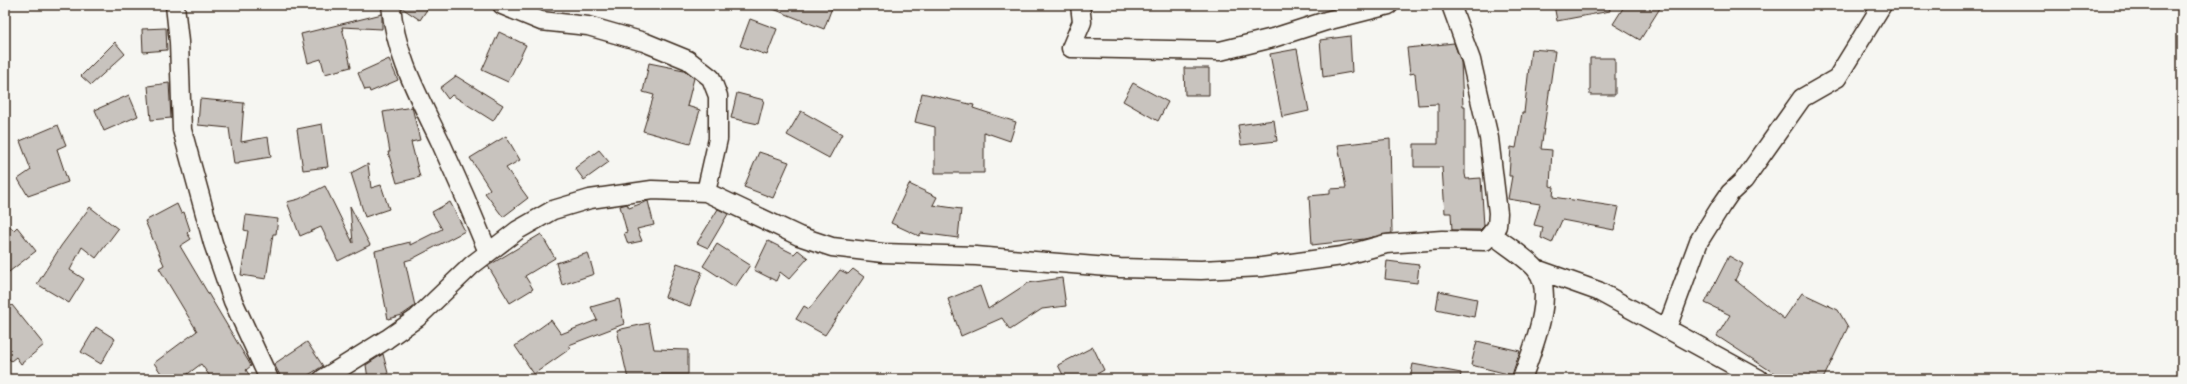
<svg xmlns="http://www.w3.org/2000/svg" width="2187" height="384" viewBox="0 0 2187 384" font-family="'Playpen Sans',sans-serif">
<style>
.building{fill:#c8c3be;stroke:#3b2a1e}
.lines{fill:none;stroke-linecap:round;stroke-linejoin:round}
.street-casing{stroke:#3b2a1e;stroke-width:21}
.street{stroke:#f6f6f2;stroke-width:18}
</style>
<rect width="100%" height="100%" fill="#f6f6f2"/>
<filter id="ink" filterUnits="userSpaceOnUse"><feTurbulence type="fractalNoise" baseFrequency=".025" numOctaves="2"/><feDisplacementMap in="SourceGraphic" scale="8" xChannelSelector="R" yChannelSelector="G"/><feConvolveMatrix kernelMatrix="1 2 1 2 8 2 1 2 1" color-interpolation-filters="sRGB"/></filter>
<g filter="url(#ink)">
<!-- building -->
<path class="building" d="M 402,5 L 430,5 L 420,20 L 402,8 Z
M 763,5 L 833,5 L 824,29 Z
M 1554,5 L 1609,5 L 1610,11 L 1557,21 Z
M 1625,5 L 1662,5 L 1640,40 L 1613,24 Z
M 382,14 L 382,29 L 342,27 L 351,67 L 325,74 L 321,59 L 308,63 L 301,34 Z
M 750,19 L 777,29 L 767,55 L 740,46 Z
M 166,28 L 167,50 L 143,52 L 142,29 Z
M 499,32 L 526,45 L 508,82 L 482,70 Z
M 1350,36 L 1352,72 L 1323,77 L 1320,40 Z
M 115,42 L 125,54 L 91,85 L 81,76 Z
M 1454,43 L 1461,62 L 1463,106 L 1465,106 L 1465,174 L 1466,179 L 1481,178 L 1484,226 L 1480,230 L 1452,230 L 1451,213 L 1445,213 L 1442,167 L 1414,167 L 1414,144 L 1438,144 L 1438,104 L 1418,105 L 1415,73 L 1410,74 L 1407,48 Z
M 1297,49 L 1309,111 L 1282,117 L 1270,54 Z
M 1531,49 L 1555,51 L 1541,149 L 1552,150 L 1550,186 L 1554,187 L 1553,197 L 1619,207 L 1614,230 L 1562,220 L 1552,243 L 1541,238 L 1543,227 L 1534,225 L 1540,204 L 1508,199 L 1512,176 L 1509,176 L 1511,147 L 1516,148 L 1522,113 L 1524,113 Z
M 1590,58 L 1615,58 L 1615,95 L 1590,95 Z
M 389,59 L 398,80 L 370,92 L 369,89 L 365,90 L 358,73 Z
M 649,63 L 684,70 L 694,78 L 687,106 L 700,110 L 690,144 L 643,131 L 654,95 L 643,92 Z
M 1184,68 L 1209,68 L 1209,95 L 1185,95 Z
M 456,76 L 503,105 L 493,121 L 452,95 L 448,99 L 440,88 Z
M 169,83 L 171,118 L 151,120 L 148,86 Z
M 1133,83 L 1168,102 L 1158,121 L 1123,101 Z
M 737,93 L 764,100 L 758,124 L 731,118 Z
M 922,93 L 974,105 L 973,108 L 1016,122 L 1010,141 L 984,132 L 984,173 L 935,173 L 935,127 L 915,122 Z
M 129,95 L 138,116 L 104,131 L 95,110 Z
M 200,99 L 244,103 L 241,142 L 268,137 L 271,157 L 239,162 L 239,164 L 234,164 L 229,128 L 198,125 Z
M 412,107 L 420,140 L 411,142 L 420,177 L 397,183 L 388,152 L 390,152 L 383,112 Z
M 801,111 L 842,134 L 829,158 L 787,135 Z
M 1274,120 L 1277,141 L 1241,145 L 1238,125 Z
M 322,124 L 328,167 L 303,170 L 297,129 Z
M 58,125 L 66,145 L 57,149 L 68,182 L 28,196 L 18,179 L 31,170 L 20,141 Z
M 506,136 L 520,160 L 506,168 L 528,198 L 503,217 L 485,193 L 490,189 L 470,158 Z
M 1390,139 L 1392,233 L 1364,239 L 1312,245 L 1309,196 L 1330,194 L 1330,189 L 1346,188 L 1338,145 Z
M 599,150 L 609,162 L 584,180 L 575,168 Z
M 759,152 L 789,162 L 773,198 L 744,187 Z
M 368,164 L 371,188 L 381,185 L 389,209 L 365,217 L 351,173 Z
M 909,184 L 937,197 L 933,205 L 961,209 L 958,238 L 921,233 L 919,236 L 891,223 Z
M 325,186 L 353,243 L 350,206 L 370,245 L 338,261 L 321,227 L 300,236 L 287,202 L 299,199 Z
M 648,201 L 654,225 L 637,229 L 642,241 L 628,244 L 624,233 L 627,232 L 620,206 L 627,204 L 629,208 Z
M 450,202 L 465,231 L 412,259 L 405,261 L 415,306 L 402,315 L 388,319 L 375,251 L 410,242 L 410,245 L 442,229 L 432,212 Z
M 177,204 L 181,213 L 184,212 L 190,230 L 187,233 L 191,239 L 180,246 L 250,364 L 251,366 L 246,370 L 252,379 L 212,379 L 201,364 L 181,379 L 165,379 L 154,363 L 197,331 L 159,268 L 164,265 L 145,221 Z
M 90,207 L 118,229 L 96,258 L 82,247 L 70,270 L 84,279 L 69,303 L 37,284 L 61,246 Z
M 718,209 L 728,214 L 708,248 L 697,243 Z
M 246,215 L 278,219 L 276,234 L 273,234 L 266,279 L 241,275 L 248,231 L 244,230 Z
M 5,222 L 14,230 L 17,227 L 36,251 L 5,275 Z
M 541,234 L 555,258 L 525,276 L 533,289 L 510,303 L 488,266 Z
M 768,241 L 794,254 L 798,250 L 808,258 L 789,279 L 780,272 L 776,281 L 754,270 Z
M 717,244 L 750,265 L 735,287 L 703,266 Z
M 588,253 L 594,274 L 562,285 L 556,263 Z
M 1729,256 L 1743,264 L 1735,280 L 1784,319 L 1802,293 L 1838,310 L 1848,327 L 1823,379 L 1783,379 L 1717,336 L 1730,315 L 1705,303 Z
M 1387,261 L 1419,265 L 1417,283 L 1385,279 Z
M 677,263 L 702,272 L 690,306 L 665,297 Z
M 853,269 L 864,277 L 825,335 L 796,319 L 804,306 L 809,309 L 840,270 L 848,274 Z
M 1062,278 L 1066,306 L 1042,309 L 1010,330 L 1002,318 L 961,336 L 948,299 L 980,286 L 988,309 L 1028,283 Z
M 1439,291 L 1477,299 L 1474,317 L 1436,309 Z
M 619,299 L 624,324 L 569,345 L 571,348 L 534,374 L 515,346 L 551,320 L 561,334 L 597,320 L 591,307 Z
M 12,305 L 44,345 L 21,364 L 16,357 L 11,361 L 5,354 L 5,311 Z
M 649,323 L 654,349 L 688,350 L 688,374 L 659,374 L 660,379 L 628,379 L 617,330 Z
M 96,327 L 115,339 L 101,364 L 81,352 Z
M 1477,341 L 1520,351 L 1512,375 L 1471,365 Z
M 307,342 L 323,366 L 302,379 L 282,379 L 274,364 Z
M 1093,347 L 1104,370 L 1088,379 L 1065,379 L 1058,365 Z
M 383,354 L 389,377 L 368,379 L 366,365 Z
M 1413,364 L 1461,373 L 1460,379 L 1410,379 Z"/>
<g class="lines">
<!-- street casing -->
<g class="street-casing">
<path id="street" d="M 175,5 L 179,42 L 182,130 L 213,243 L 233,301 L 269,379
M 391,5 C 395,55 419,97 440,141 C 457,178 473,215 488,252
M 502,5 L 541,21 L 588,26 L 644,42 L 688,60 L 711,78 L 718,96 L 718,139 L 706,192
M 1080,5 L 1082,22 L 1071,48 L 1220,51 L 1273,38 L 1326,21 L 1389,5
M 1492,234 C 1504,244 1527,258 1536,269 C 1557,294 1531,352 1522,379
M 1536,269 L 1598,291 L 1759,379
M 1667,328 L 1699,241 L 1721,206 L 1730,193 L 1744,180 L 1802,98 L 1837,78 L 1882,5
M 323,379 L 387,339 L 417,318 L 472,265 L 518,230 L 553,210 L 590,199 L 652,190 L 706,192 L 799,236 L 832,247 L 883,253 L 976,256 L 1120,268 L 1201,270 L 1262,267 L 1342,256 L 1386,244 L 1442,240 L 1485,241 L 1497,226 L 1498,213 L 1489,138 L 1471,60 L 1451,5"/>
</g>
<!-- street -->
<use href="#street" class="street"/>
</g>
</g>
<!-- margin -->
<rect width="2187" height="384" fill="none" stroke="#f6f6f2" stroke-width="20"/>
<rect x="10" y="10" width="2167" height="364" fill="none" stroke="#3b2a1e" stroke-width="1.5" filter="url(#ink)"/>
</svg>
